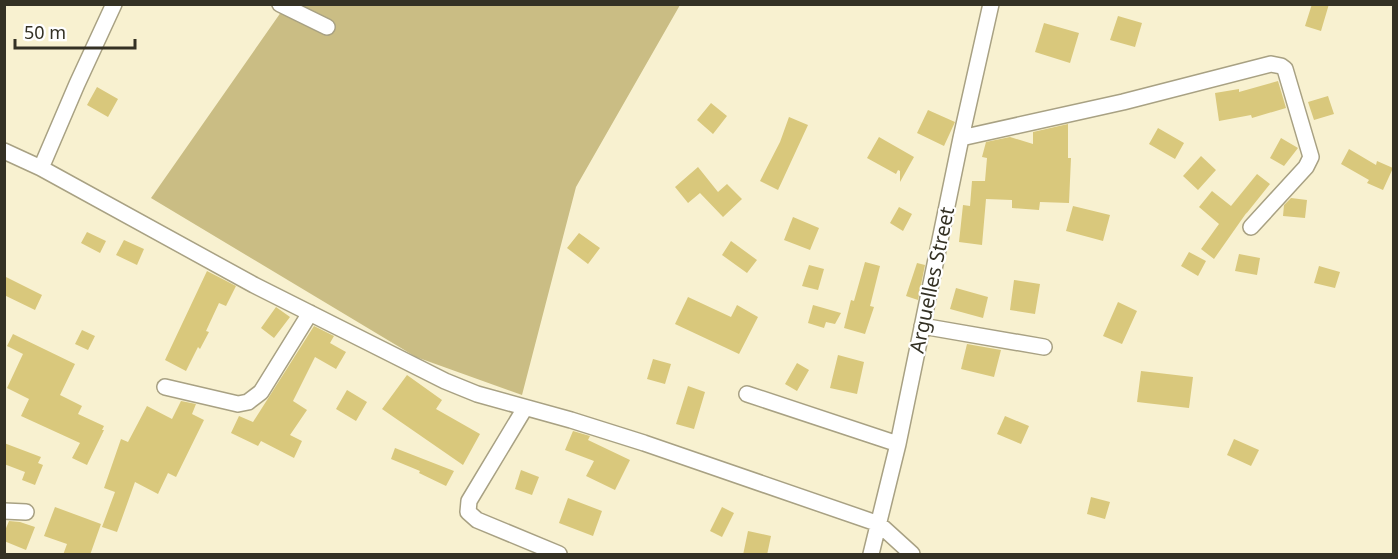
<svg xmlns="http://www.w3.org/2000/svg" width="1398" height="559" viewBox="0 0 1398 559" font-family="'Noto Sans',sans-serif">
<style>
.green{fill:#cabd84}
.building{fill:#d9c87c}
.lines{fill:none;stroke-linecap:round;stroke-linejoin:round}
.minor-casing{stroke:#a8a183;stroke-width:18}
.minor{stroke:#fff;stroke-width:15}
.labels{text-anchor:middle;stroke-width:4.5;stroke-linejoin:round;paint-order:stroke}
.street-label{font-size:20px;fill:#343124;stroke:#fff}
</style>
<rect width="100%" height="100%" fill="#f8f1d0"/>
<!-- green -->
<path class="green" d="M 286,5 L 680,5 L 576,187 L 522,395 L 416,357 L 151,198 Z"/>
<!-- building -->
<path class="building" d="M 1312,4 L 1329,4 L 1321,31 L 1305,26 Z
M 1118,16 L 1142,23 L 1135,47 L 1110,40 Z
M 1044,23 L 1079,33 L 1070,63 L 1035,52 Z
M 1278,81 L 1286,108 L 1252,118 L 1251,115 L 1219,121 L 1215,93 L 1239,89 L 1239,92 Z
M 97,87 L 118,99 L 108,117 L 87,105 Z
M 1328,96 L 1334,114 L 1314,120 L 1308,102 Z
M 711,103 L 727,116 L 713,134 L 697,120 Z
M 928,110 L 955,122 L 944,146 L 917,133 Z
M 789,117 L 808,125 L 778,190 L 760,181 L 780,142 Z
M 1068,124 L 1068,158 L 1071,158 L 1069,203 L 1040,202 L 1039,210 L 1012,208 L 1012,200 L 986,199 L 982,245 L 959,242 L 963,205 L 970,206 L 972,181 L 985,181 L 987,158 L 982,157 L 986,142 L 1010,137 L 1033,144 L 1033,132 Z
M 1158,128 L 1184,143 L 1175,159 L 1149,144 Z
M 879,137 L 914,157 L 900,182 L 900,171 L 898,170 L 896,174 L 867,158 Z
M 1281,138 L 1298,148 L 1284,166 L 1270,158 Z
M 1349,149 L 1376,165 L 1377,161 L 1393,168 L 1383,190 L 1367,183 L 1369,180 L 1341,164 Z
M 1201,156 L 1216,170 L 1198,190 L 1183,176 Z
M 698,167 L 718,192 L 727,184 L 742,199 L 723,217 L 700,193 L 688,203 L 675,187 Z
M 1257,174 L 1270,184 L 1246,214 L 1247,212 L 1214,259 L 1201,249 L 1219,224 L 1199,207 L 1212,191 L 1231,206 Z
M 1291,198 L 1307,200 L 1305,218 L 1283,216 L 1284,205 Z
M 1073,206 L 1110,215 L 1103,241 L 1066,231 Z
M 899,207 L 912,214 L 903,231 L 890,223 Z
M 793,217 L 819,228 L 810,250 L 784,240 Z
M 87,232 L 106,241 L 100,253 L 81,243 Z
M 579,233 L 600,248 L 588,264 L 567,248 Z
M 124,240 L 144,249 L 137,265 L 116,255 Z
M 731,241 L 757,260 L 747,273 L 722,255 Z
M 1189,252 L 1206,261 L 1198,276 L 1181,266 Z
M 1239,254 L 1260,258 L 1257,275 L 1235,271 Z
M 865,262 L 880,266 L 870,306 L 874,307 L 865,334 L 844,328 L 851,300 L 854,301 Z
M 917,263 L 925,265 L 918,300 L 906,296 Z
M 809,265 L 824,269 L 818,290 L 802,286 Z
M 1319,266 L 1340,272 L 1335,288 L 1314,283 Z
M 207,271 L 236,286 L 226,306 L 219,303 L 206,331 L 209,332 L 200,349 L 198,347 L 186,371 L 165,360 Z
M 4,276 L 42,295 L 35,310 L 4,295 Z
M 1014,280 L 1040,284 L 1035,314 L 1010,310 Z
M 956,288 L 988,297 L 983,318 L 950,309 Z
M 688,297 L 731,317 L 737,305 L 758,317 L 739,354 L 675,324 Z
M 1118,302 L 1137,311 L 1122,344 L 1103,336 Z
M 813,305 L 841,313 L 835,324 L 826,322 L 824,328 L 808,323 Z
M 276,307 L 290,317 L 274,338 L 261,328 Z
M 314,326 L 334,336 L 330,343 L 346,352 L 336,369 L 315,357 L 293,401 L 307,410 L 290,435 L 302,441 L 294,458 L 261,441 L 258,446 L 231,433 L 239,416 L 253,422 Z
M 82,330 L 95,336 L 88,350 L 75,344 Z
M 13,334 L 75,364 L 60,395 L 82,406 L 78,414 L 104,426 L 102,430 L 104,430 L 87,465 L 72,458 L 80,443 L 21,416 L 29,399 L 7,388 L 23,354 L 7,346 Z
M 967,344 L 1001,350 L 994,377 L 961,369 Z
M 838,355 L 864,362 L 857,394 L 830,388 Z
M 653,359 L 671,364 L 665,384 L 647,379 Z
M 797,363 L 809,370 L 797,391 L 785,384 Z
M 1141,371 L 1193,377 L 1189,408 L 1137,402 Z
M 407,375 L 442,400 L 436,409 L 480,434 L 463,465 L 382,409 Z
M 688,386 L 705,392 L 694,429 L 676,424 Z
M 347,390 L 367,402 L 356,421 L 336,409 Z
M 181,401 L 196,404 L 192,414 L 204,420 L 176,477 L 168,473 L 158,494 L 135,482 L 117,532 L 102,527 L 115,492 L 104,488 L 121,439 L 128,442 L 147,406 L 172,419 Z
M 1005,416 L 1029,426 L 1021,444 L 997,434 Z
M 573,431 L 590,436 L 588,440 L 630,460 L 615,490 L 586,476 L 594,461 L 565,450 Z
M 1234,439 L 1259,450 L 1251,466 L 1227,455 Z
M 4,443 L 41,457 L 38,463 L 43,465 L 35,485 L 22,480 L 25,472 L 4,464 Z
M 395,448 L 454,471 L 446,486 L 419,473 L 420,471 L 391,459 Z
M 521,470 L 539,477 L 532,495 L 515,489 Z
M 1091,497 L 1110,502 L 1105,519 L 1087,514 Z
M 568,498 L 602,511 L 593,536 L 559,523 Z
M 55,507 L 101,524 L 90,555 L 63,555 L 67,544 L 44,536 Z
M 722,507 L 734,513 L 722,537 L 710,531 Z
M 9,521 L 20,522 L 35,527 L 26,550 L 4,541 L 4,533 Z
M 748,531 L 771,536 L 767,555 L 743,555 Z"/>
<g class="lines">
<!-- minor casing -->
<g class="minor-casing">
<path id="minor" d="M 280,4 L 327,27
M 961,138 L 1123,102 L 1271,64 L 1281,66 L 1285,69 L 1311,157 L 1306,167 L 1251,227
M 4,151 L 41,168 L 254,285 L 445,381 L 477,394 L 571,420 L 644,443 L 879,524 L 912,554
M 41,168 L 77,84 L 114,4
M 922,326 L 1044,347
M 165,387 L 238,404 L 248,402 L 261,392 L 310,313
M 747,394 L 898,444
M 525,408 L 469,501 L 468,512 L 477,520 L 559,554
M 4,511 L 26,512
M 871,554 L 898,444 L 961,138 L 991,4"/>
</g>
<!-- minor -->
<use href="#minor" class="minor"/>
</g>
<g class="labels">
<!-- street labels -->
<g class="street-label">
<text transform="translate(932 280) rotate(-78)" y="7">Arguelles Street</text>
</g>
</g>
<!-- border -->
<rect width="1398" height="559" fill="none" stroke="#343124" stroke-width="12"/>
<!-- scale -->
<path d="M15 39v9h120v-9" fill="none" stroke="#343124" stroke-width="3"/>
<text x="24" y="39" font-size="18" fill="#343124" stroke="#ffffff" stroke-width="4.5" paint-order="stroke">50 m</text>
</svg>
